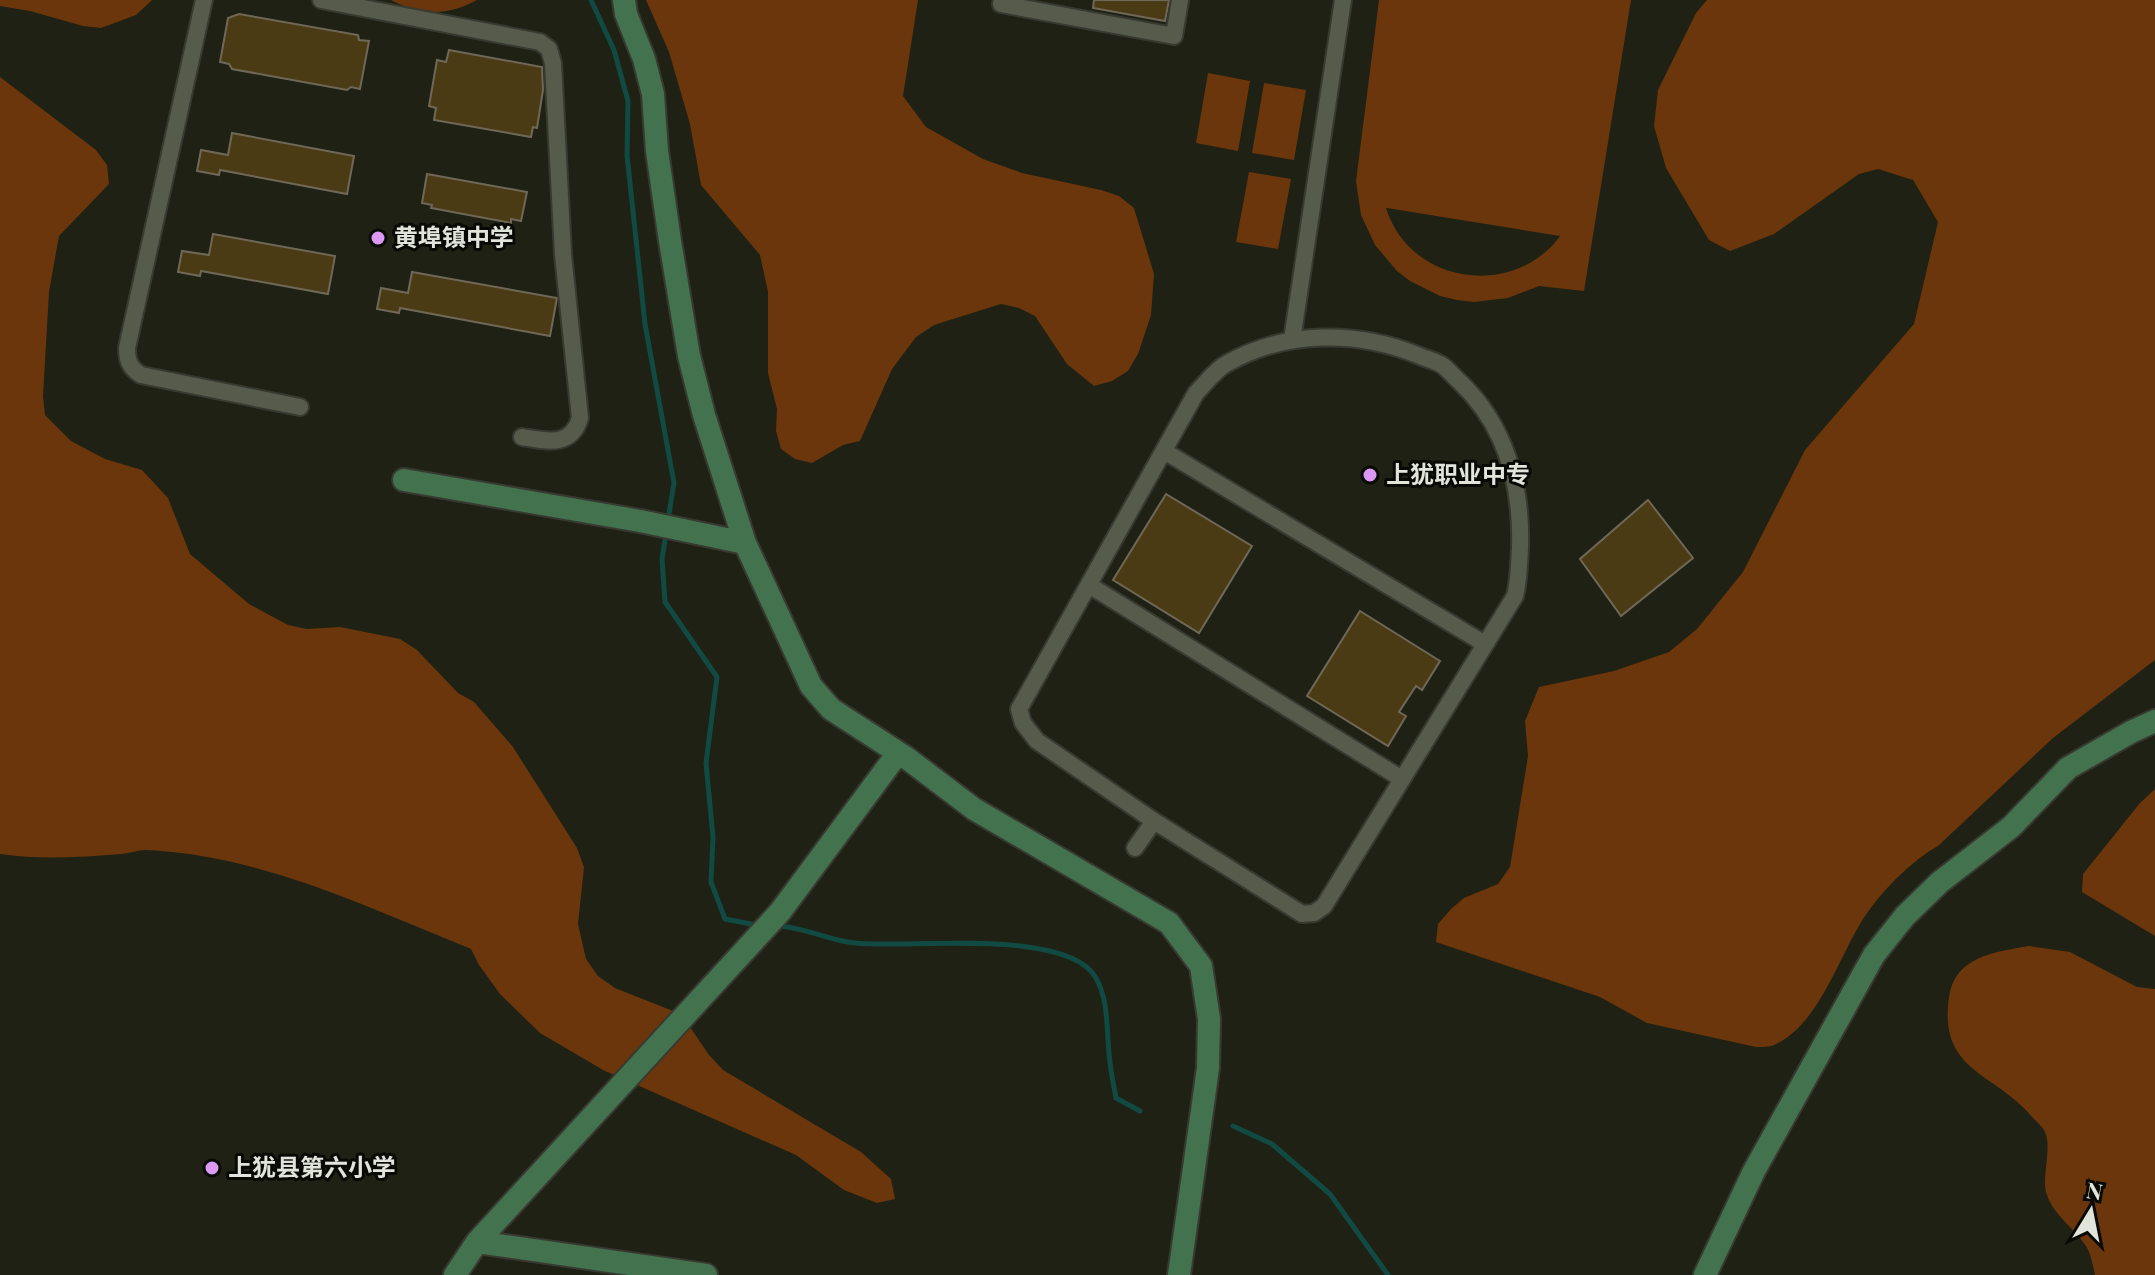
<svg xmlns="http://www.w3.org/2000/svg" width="2155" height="1275" viewBox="0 0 2155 1275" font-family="'Playfair Display','Noto Sans SC',serif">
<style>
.green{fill:#6b360c;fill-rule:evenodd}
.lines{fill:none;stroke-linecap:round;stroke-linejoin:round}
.stream{stroke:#114a43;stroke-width:5}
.building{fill:#4b3b15;stroke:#6f6858;stroke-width:2}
.street-casing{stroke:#383a32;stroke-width:20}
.secondary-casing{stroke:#383a32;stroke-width:26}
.street{stroke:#575b4b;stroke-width:16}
.secondary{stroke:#43734e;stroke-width:22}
.poi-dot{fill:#dc99f4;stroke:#090a05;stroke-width:3}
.labels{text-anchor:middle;stroke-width:6;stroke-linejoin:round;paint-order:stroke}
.poi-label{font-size:24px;font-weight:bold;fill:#e1e4da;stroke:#090a05;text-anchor:start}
</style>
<rect width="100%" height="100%" fill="#1e2113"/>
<!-- green -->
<path class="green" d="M 0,0 L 152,0 L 136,15 L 101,28 L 83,26 L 30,11 L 0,6 Z
M 391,0 L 477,0 C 448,16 420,16 391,0 Z
M 646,0 L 918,0 L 903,96 L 926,127 L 983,159 L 1022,173 L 1101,190 L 1119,196 L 1134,208 L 1154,274 L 1151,315 L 1138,354 L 1128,371 L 1112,381 L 1094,386 L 1067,364 L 1035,316 L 1019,308 L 1001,304 L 934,325 L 916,337 L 892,369 L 860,441 L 843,445 L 812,463 L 795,459 L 781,449 L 776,431 L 777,409 L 768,373 L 768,292 L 760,255 L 701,185 L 690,124 L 669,52 Z
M 1379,0 L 1631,0 L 1584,291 L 1539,286 L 1508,298 L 1474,302 L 1457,300 L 1440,296 L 1410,281 L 1397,271 L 1375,245 L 1361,215 L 1356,181 ZM 1386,208 L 1387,208 L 1560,236 C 1514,299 1410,285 1386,208 Z
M 1707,0 L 2155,0 L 2155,660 L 2053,738 L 1938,846 C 1913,860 1887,886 1870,909 C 1841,947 1822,1024 1774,1045 C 1770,1047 1762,1047 1756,1047 L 1647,1023 L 1600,997 L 1436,942 L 1438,924 L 1451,909 L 1464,898 L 1498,884 L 1510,867 L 1528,756 L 1525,721 L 1539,687 L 1614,671 L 1669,652 L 1697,629 L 1743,572 L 1805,450 L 1914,324 L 1938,222 L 1913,180 L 1878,169 L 1859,174 L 1774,234 L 1730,251 L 1709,240 L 1666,168 L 1654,126 L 1658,90 L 1696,13 Z
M 1208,73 L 1250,81 L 1238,151 L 1196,143 Z
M 0,77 L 96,150 L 107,165 L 109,184 L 59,236 L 49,292 L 43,396 L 45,415 L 71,441 L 105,459 L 142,470 L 168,498 L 190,554 L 249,604 L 288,625 L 307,629 L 340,627 L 400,639 L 417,650 L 458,693 L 474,702 L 513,747 L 577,848 L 584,867 L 578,924 L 586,959 L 598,976 L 615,988 L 673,1011 L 688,1024 L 709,1055 L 723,1070 L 861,1152 L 891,1179 L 895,1199 L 877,1203 L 844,1190 L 796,1155 L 603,1070 L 540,1033 L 500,994 L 479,965 L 471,949 C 367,907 260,855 146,850 C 138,850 130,853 122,854 C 81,857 40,860 0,854 Z
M 1264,83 L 1306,90 L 1294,160 L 1252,153 Z
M 1249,172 L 1291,179 L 1278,249 L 1236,242 Z
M 2155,789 L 2155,936 L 2082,892 L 2083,874 L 2140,803 Z
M 2029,946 L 2070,952 L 2137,987 L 2155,989 L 2155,1275 L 2095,1275 C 2093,1266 2091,1254 2086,1246 C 2074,1228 2052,1214 2046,1192 C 2042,1176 2052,1147 2045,1132 C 2043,1127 2037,1122 2033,1118 C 1996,1072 1938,1073 1949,997 C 1955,956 1995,952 2029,946 Z"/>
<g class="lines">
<!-- stream -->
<path class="stream" d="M 591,0 L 614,50 L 628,101 L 627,155 L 645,324 L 674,483 L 668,520
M 666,534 L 662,559 L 665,602 L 717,677 L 706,763 L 713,837 L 711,882 L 725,919 L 756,925
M 778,926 C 805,927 829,941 855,943 C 907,949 1068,927 1096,978 C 1110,1003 1106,1035 1110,1062 C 1111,1074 1114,1086 1116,1098 L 1140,1111
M 1233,1126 L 1272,1144 L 1330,1194 L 1388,1275"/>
</g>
<!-- building -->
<path class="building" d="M 1094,0 L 1169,0 L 1165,21 L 1093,8 Z
M 239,14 L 358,35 L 359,40 L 369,41 L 360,89 L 351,87 L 347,90 L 232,69 L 229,64 L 220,62 L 228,18 Z
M 449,50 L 542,67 L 543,90 L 537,128 L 533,127 L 531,137 L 434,120 L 436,108 L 429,106 L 437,60 L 446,62 Z
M 232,133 L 354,156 L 347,194 L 220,170 L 219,175 L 197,171 L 201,150 L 228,155 Z
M 427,174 L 527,192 L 521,221 L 511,219 L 511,223 L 431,208 L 432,205 L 422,203 Z
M 213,234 L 335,256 L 328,294 L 201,271 L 200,276 L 178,272 L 182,251 L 209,255 Z
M 412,272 L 557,298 L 550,336 L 400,308 L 399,313 L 377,309 L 381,288 L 408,293 Z
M 1166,494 L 1252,546 L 1199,633 L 1113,580 Z
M 1648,500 L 1693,558 L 1621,616 L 1580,559 Z
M 1360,611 L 1440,661 L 1422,690 L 1416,686 L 1399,712 L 1406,716 L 1388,746 L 1307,696 Z"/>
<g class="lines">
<!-- street casing -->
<g class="street-casing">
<path id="street" d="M 204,0 L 127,348 C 127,361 130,368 141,375 L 300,407
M 321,0 L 540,42 L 549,49 L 553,63 L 563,254 L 580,418 C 571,448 546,441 522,437
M 1002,0 L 1001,4 L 1174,36 L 1180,0
M 1292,340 L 1343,0
M 1164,451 L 1485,644
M 1089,585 L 1402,779
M 1135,848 L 1154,821 L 1302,914 L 1314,913 L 1324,906 L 1515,596 C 1519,580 1519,564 1520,548 C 1522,486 1506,426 1460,382 C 1454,377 1448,369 1442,365 C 1435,361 1427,359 1420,356 C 1358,330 1285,330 1226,364 C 1215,370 1205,384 1196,393 L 1019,709 L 1023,723 L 1037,741 L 1154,821"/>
</g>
<!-- secondary casing -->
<g class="secondary-casing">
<path id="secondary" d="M 624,0 L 626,14 L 644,59 L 653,94 L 657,151 L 670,241 L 689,356 L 704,415 L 745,543 L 811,686 L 831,709 L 908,759 L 974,809 L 1169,923 L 1201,966 L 1209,1019 L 1208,1068 L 1179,1275
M 404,480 L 640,521 L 745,543
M 477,1242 L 706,1275
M 455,1275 L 477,1242 L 780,912 L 898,753
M 1705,1275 L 1754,1171 L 1874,955 L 1905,916 L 1940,882 L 2011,827 L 2068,768 L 2131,732 L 2155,721"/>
</g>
<!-- street -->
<use href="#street" class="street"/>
<!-- secondary -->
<use href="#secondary" class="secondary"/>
</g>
<!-- markers -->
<g class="poi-dot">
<circle cx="378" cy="238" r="8"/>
<circle cx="1370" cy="475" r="8"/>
<circle cx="212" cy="1168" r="8"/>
</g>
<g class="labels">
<!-- poi labels -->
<g class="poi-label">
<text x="394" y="246">黄埠镇中学</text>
<text x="1386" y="483">上犹职业中专</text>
<text x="228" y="1176">上犹县第六小学</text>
</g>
</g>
<!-- north arrow -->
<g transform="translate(2091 1211) rotate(10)" stroke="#090a05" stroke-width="6" paint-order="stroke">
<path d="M0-6L14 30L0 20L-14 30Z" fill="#e1e4da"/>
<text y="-12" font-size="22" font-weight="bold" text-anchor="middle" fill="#e1e4da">N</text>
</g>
</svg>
